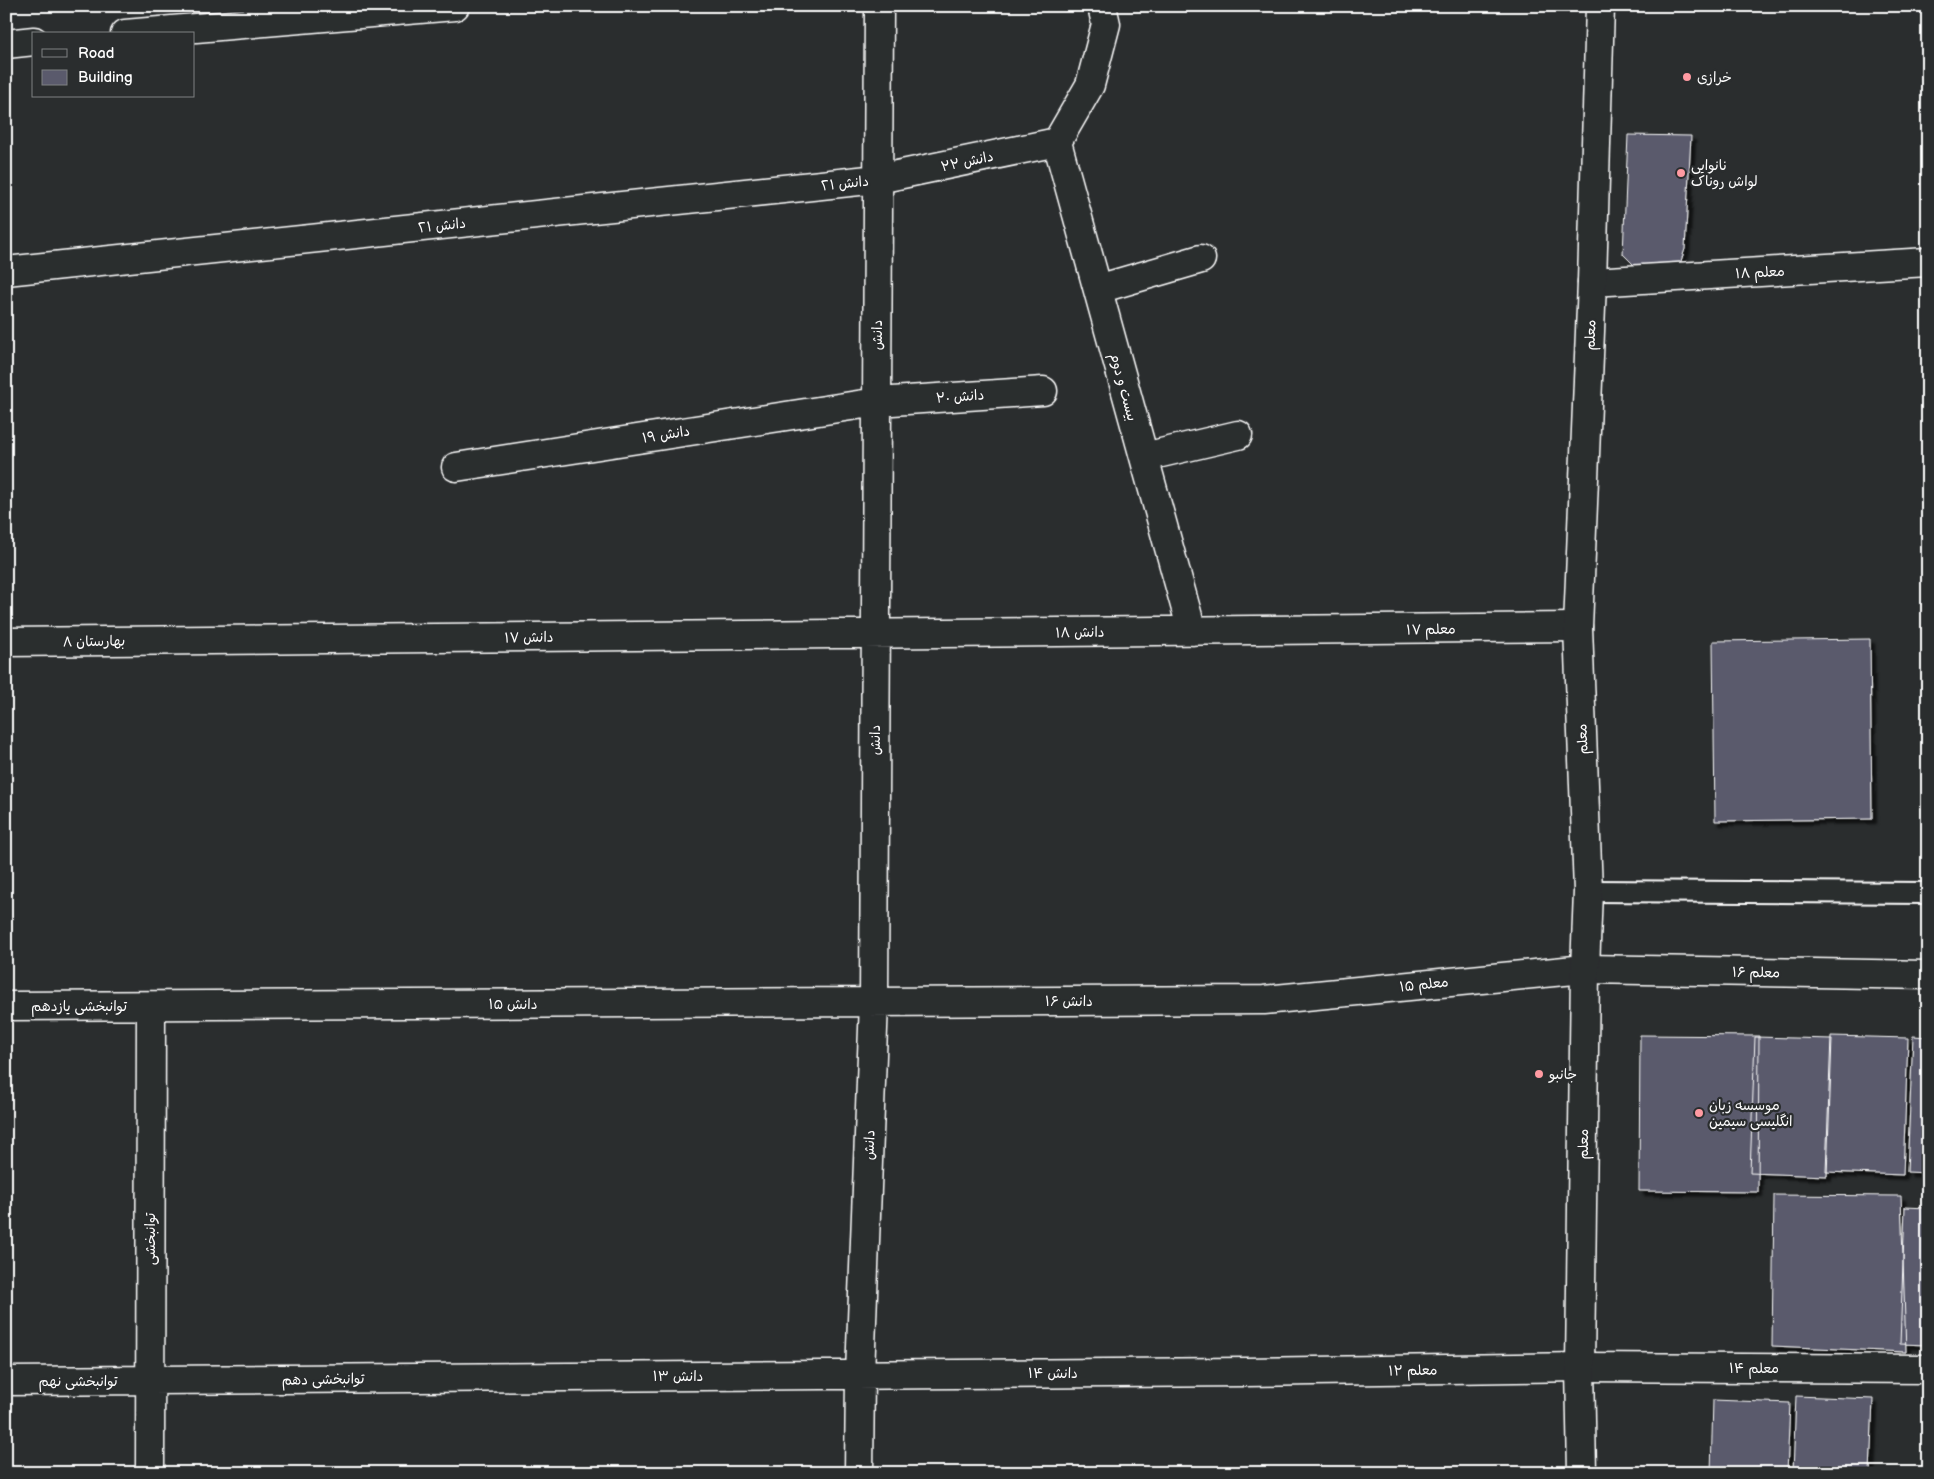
<svg xmlns="http://www.w3.org/2000/svg" width="1934" height="1479" viewBox="0 0 1934 1479" font-family="'Balsamiq Sans','Playpen Sans Arabic',sans-serif">
<style>
.building{fill:#5a5a6c;stroke:#fff;filter:url(#shadow)}
.lines{fill:none;stroke-linecap:round;stroke-linejoin:round}
.service-casing{stroke:#fff;stroke-width:24}
.minor-casing{stroke:#fff;stroke-width:31}
.secondary-casing{stroke:#fff;stroke-width:31}
.service{stroke:#2a2d2e;stroke-width:20}
.minor{stroke:#2a2d2e;stroke-width:28}
.secondary{stroke:#2a2d2e;stroke-width:28}
.poi-dot{fill:#ff9aa2;stroke:#2a2d2e;stroke-width:2}
.labels{text-anchor:middle;stroke-width:4.5;stroke-linejoin:round;paint-order:stroke}
.poi-label{font-size:14px;fill:#fff;stroke:#2a2d2e;text-anchor:start}
.street-label{font-size:14px;fill:#fff;stroke:#2a2d2e}
</style>
<defs>
<filter id="shadow"><feDropShadow dx="4.5" dy="4.5" stdDeviation="1" flood-color="#0009"/></filter>
</defs>
<rect width="100%" height="100%" fill="#2a2d2e"/>
<filter id="ink" filterUnits="userSpaceOnUse"><feTurbulence type="fractalNoise" baseFrequency=".02" numOctaves="2"/><feDisplacementMap in="SourceGraphic" scale="10" xChannelSelector="R" yChannelSelector="G"/><feConvolveMatrix kernelMatrix="1 2 1 2 8 2 1 2 1" color-interpolation-filters="sRGB"/></filter>
<g filter="url(#ink)">
<!-- building -->
<path class="building" d="M 1628,135 L 1691,136 L 1685,249 L 1679,267 L 1636,267 L 1623,254 Z
M 1870,639 L 1872,819 L 1715,821 L 1713,641 Z
M 1640,1035 L 1759,1036 L 1758,1192 L 1639,1191 Z
M 1831,1036 L 1908,1038 L 1903,1175 L 1826,1172 Z
M 1913,1036 L 1928,1037 L 1928,1173 L 1907,1172 Z
M 1755,1037 L 1832,1039 L 1827,1176 L 1750,1173 Z
M 1774,1195 L 1901,1196 L 1906,1352 L 1772,1346 Z
M 1905,1207 L 1928,1208 L 1928,1345 L 1900,1344 Z
M 1796,1396 L 1873,1399 L 1870,1473 L 1793,1473 Z
M 1713,1400 L 1790,1403 L 1787,1473 L 1711,1473 Z"/>
<g class="lines">
<!-- service casing -->
<g class="service-casing">
<path id="service" d="M 1588,891 L 1928,893"/>
</g>
<!-- minor casing -->
<g class="minor-casing">
<path id="minor" d="M 125,34 L 455,6
M 6,44 L 34,41
M 1057,142 L 1192,631
M 1057,142 L 1090,85 L 1106,24 L 1102,6
M 6,271 L 878,179 L 1057,142
M 1592,282 L 1928,262
M 1098,289 L 1201,259
M 1144,457 L 1238,435
M 456,467 L 877,402 L 1043,391
M 6,642 L 1578,627
M 6,1006 L 1264,1000 L 1585,969 L 1928,975
M 6,1381 L 1246,1372 L 1580,1367 L 1928,1369
M 150,1473 L 151,1006
M 859,1473 L 860,1374 L 874,1002 L 879,6"/>
</g>
<!-- secondary casing -->
<g class="secondary-casing">
<path id="secondary" d="M 1582,1473 L 1580,1367 L 1585,969 L 1588,891 L 1578,627 L 1592,282 L 1600,6"/>
</g>
<!-- service -->
<use href="#service" class="service"/>
<!-- minor -->
<use href="#minor" class="minor"/>
<!-- secondary -->
<use href="#secondary" class="secondary"/>
</g>
</g>
<!-- markers -->
<g class="poi-dot">
<circle cx="1687" cy="77" r="5"/>
<circle cx="1681" cy="173" r="5"/>
<circle cx="1539" cy="1074" r="5"/>
<circle cx="1699" cy="1113" r="5"/>
</g>
<g class="labels">
<!-- poi labels -->
<g class="poi-label">
<text x="1697" y="82">خرازی</text>
<text x="1691" y="170">نانوایی<tspan x="1691" dy="16">لواش روناک</tspan></text>
<text x="1549" y="1079">جانبو</text>
<text x="1709" y="1110">موسسه زبان<tspan x="1709" dy="16">انگلیسی سیمین</tspan></text>
</g>
<!-- street labels -->
<g class="street-label">
<text transform="translate(967 161) rotate(-12)" y="5">دانش ۲۲</text>
<text transform="translate(845 183) rotate(-6)" y="5">دانش ٢١</text>
<text transform="translate(442 225) rotate(-6)" y="5">دانش ٢١</text>
<text transform="translate(1760 272) rotate(-3)" y="5">معلم ۱۸</text>
<text transform="translate(877 335) rotate(-90)" y="5">دانش</text>
<text transform="translate(1590 335) rotate(-88)" y="5">معلم</text>
<text transform="translate(1124 387) rotate(75)" y="5">بیست و دوم</text>
<text transform="translate(960 396) rotate(-4)" y="5">دانش ۲۰</text>
<text transform="translate(666 434) rotate(-9)" y="5">دانش ١٩</text>
<text transform="translate(1431 629) rotate(-1)" y="5">معلم ١٧</text>
<text transform="translate(1080 632) rotate(-1)" y="5">دانش ١٨</text>
<text transform="translate(529 637) rotate(-1)" y="5">دانش ۱۷</text>
<text transform="translate(94 641) rotate(-1)" y="5">بهارستان ٨</text>
<text transform="translate(1582 739) rotate(-92)" y="5">معلم</text>
<text transform="translate(875 740) rotate(-90)" y="5">دانش</text>
<text transform="translate(1756 972) rotate(1)" y="5">معلم ۱۶</text>
<text transform="translate(1424 984) rotate(-6)" y="5">معلم ۱۵</text>
<text x="1069" y="1006">دانش ۱۶</text>
<text x="513" y="1009">دانش ۱۵</text>
<text x="79" y="1011">توانبخشی یازدهم</text>
<text transform="translate(1583 1144) rotate(-89)" y="5">معلم</text>
<text transform="translate(869 1145) rotate(-88)" y="5">دانش</text>
<text transform="translate(150 1239) rotate(-90)" y="5">توانبخشی</text>
<text x="1754" y="1373">معلم ۱۴</text>
<text transform="translate(1413 1370) rotate(-1)" y="5">معلم ١٣</text>
<text x="1053" y="1378">دانش ۱۴</text>
<text x="678" y="1381">دانش ۱۳</text>
<text transform="translate(323 1379) rotate(-1)" y="5">توانبخشی دهم</text>
<text x="78" y="1386">توانبخشی نهم</text>
</g>
</g>
<!-- margin -->
<rect width="1934" height="1479" fill="none" stroke="#2a2d2e" stroke-width="25"/>
<rect x="12" y="12" width="1909" height="1454" fill="none" stroke="#fff" stroke-width="2" filter="url(#ink)"/>
<!-- legend -->
<rect x="32" y="32" width="162" height="65" fill="#2a2d2e" stroke="#7f8182"/>
<rect x="42" y="49" width="25" height="8" fill="#2a2d2e" stroke="#7f8182"/>
<text x="78" y="58" font-size="15" fill="#ffffff">Road</text>
<rect x="42" y="70" width="25" height="15" fill="#5a5a6c" stroke="#7f8182"/>
<text x="78" y="82" font-size="15" fill="#ffffff">Building</text>
</svg>
